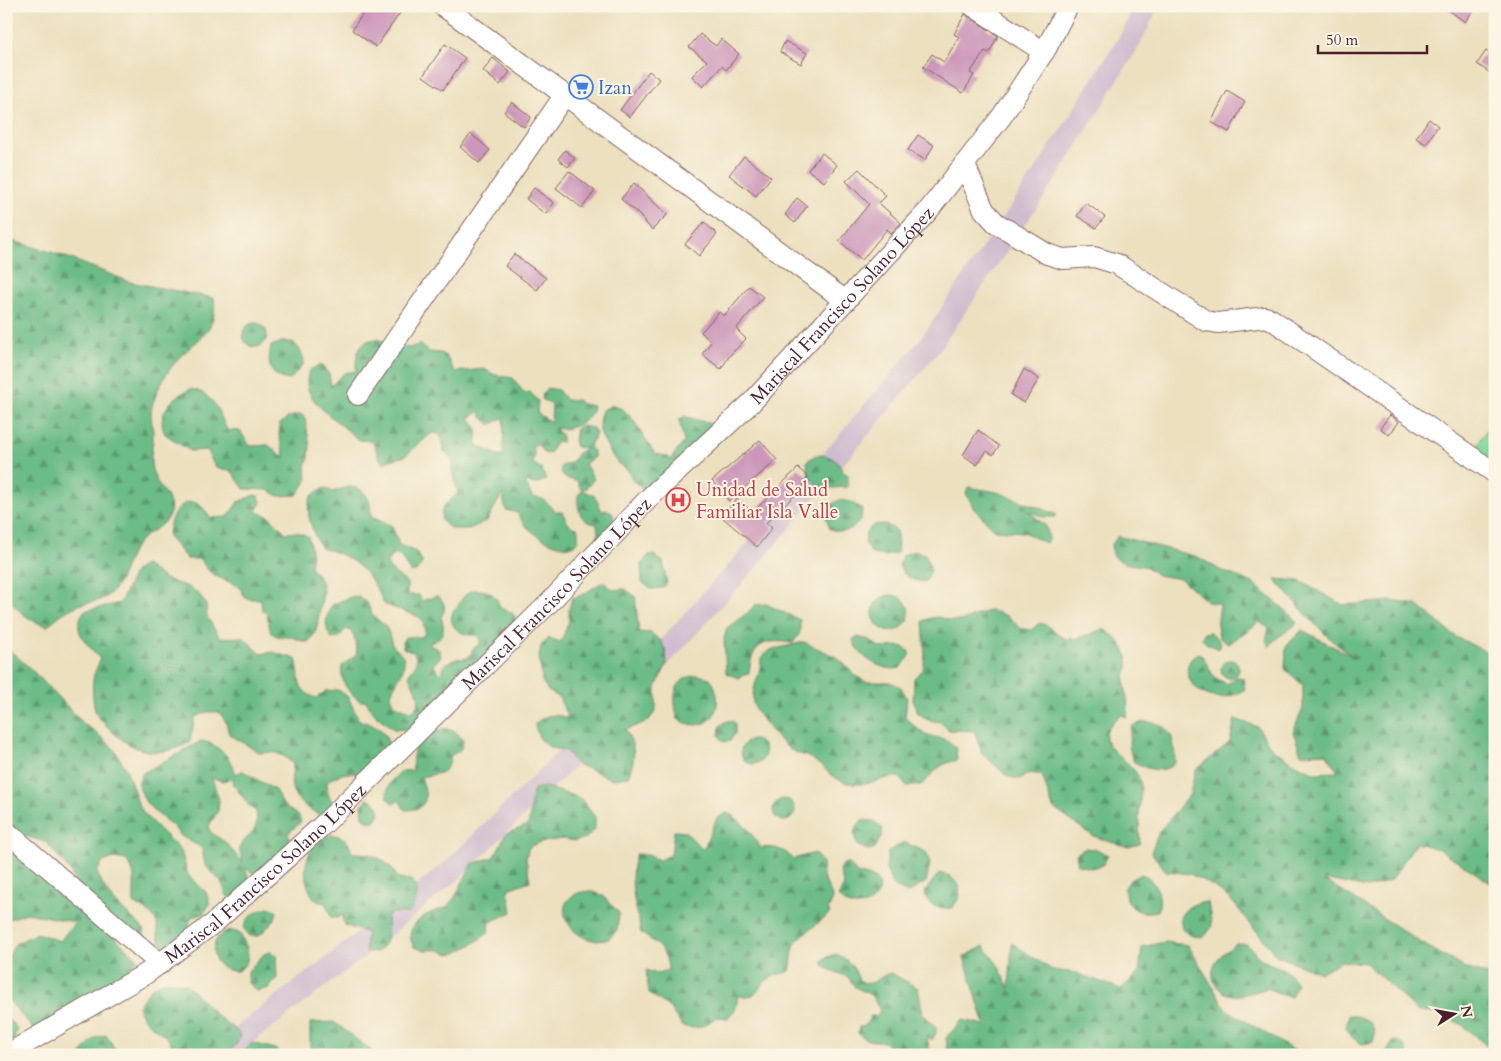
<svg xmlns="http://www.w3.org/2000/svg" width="1501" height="1061" viewBox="0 0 1501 1061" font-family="Cardo,serif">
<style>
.industrial{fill:#cfbdcf}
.grass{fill:#85dca1;stroke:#687e66}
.forest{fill:url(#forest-firs);stroke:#5b6e59;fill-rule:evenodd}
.building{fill:#cc97ba}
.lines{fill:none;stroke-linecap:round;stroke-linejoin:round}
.minor-casing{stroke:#83635f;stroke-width:22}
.minor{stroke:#fff;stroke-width:20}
.labels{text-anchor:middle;stroke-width:4;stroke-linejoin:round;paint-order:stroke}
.shop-label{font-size:19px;fill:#366cbe;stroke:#fcf5e5;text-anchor:start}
.street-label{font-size:19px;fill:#4a1f2b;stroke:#fcf5e5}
.health-label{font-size:19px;fill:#be3a42;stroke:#fcf5e5;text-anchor:start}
</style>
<defs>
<pattern id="forest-firs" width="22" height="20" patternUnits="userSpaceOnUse" patternTransform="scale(1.25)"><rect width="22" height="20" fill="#6cbc87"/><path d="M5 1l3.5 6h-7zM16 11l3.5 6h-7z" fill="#5b986f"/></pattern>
</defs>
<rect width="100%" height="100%" fill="#fcf5e5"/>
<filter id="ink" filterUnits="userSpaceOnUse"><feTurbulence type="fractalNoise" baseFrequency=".02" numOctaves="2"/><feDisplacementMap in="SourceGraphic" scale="10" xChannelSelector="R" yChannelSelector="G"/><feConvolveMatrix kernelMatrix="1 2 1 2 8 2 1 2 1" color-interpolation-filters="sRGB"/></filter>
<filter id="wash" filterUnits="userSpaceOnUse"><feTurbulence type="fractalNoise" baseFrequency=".0096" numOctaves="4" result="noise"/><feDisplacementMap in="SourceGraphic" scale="20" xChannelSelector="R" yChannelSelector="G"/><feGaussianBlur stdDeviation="1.12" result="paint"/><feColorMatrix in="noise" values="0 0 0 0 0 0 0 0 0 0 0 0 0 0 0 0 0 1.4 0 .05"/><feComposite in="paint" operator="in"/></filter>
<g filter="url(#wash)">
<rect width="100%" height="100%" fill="#ece0bf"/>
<!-- industrial -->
<path class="industrial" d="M 1134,6 L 1159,6 L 1140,45 L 1055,181 L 939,351 L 758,566 L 580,762 L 459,879 L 367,955 L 236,1055 L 199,1055 L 351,938 L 445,862 L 564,746 L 740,552 L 921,338 L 1035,170 L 1119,37 Z"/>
<!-- grass -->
<path class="grass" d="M 1495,417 L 1495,467 L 1473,452 Z"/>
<!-- forest -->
<path class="forest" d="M 6,239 L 61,255 L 130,282 L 214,298 C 219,335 191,341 173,365 C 164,376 156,392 152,406 C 150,415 152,423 153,432 C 154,451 146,460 156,480 C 161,491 177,503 168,517 C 160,530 143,533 135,547 C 124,563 123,587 104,598 C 97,602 87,602 79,605 C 67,610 56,617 48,626 C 29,622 19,611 6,597 L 6,320 L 8,318 L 6,313 Z
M243 335a12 12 0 1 1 24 0a12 12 0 1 1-24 0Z
M 376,339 L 409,348 L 420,344 L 429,352 L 441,353 L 446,356 L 455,372 L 484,369 L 495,375 L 513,378 L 524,393 L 530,392 L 538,401 L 537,413 L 551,422 L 552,405 L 542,399 L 543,393 L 547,388 L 558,390 L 566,400 L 577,400 L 582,404 L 593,406 C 592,421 570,432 555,428 L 562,436 L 562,442 L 556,442 L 550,453 L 545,454 L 538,445 L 532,445 L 535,457 L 532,462 L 542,469 L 546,480 L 535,484 L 525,482 L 532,497 L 543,499 L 556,512 L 562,512 C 567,520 567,527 578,528 L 578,541 L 573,546 C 557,550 522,530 518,513 L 506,510 L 502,494 L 487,521 L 469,529 L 451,529 L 442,521 C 439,505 448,503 458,493 L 452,472 L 452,460 L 444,451 L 440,434 L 432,433 L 405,456 L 382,463 L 372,441 L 360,440 L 355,437 C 339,420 295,399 310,370 L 321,365 L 329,374 L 331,386 L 344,373 L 356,371 C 356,354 357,341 376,339 ZM 480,411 L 481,416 L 490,425 L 504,417 L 503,457 L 476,445 C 478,433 479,426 469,418 Z
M 282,342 L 293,342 L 301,351 L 304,363 L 290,380 C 269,377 267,366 271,346 Z
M 191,389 C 213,393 219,412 227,430 L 240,431 L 250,446 L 268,445 L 285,458 L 279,436 L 280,424 L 289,417 L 301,414 L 305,419 L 310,446 L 309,459 L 306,464 L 307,480 L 297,495 L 279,496 L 268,490 L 244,489 L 231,470 C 215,472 212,463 208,450 L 190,451 L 165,434 C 155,414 173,396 191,389 Z
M 613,405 L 624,410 L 632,418 L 655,454 L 667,456 L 670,460 L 684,442 L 679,420 L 684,416 L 718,426 L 647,491 L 633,481 L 628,470 L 618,464 L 611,454 L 600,433 L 599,421 L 602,410 Z
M 581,426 L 593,428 L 596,434 L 589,447 L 594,452 L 594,457 L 585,464 L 594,479 L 583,491 L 594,495 L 602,511 L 608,510 L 613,514 L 613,521 L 618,525 L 599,542 L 597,524 C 580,523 577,510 578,495 L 582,491 L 577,481 L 565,478 L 561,473 L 561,466 L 572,462 L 579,452 L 587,448 L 576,447 L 574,441 L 576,429 Z
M 816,455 C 831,455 837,459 843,472 L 848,475 L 848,487 C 825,489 808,490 807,461 Z
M 348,487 C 367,487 371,501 371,517 L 392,526 L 399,545 L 416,552 L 423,562 L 416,572 L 410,572 L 401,557 L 396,555 L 390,557 L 387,563 L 389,568 L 407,583 L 407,595 L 419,595 L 421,601 L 437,596 C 445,602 447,608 441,617 C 446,632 443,637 429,644 L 439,650 L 441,656 L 433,665 L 441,674 L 445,664 L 456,659 L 468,658 L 475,647 L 480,645 L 480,639 L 476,635 C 464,637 446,627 453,612 C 454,609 456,608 458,606 C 464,594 470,587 485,591 C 494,593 498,599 500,608 L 511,612 L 515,616 L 514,622 L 504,629 L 502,641 L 412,725 L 406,729 L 395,730 L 375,715 L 366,701 L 360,701 C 348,691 340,683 342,666 L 356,655 L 357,648 L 352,631 L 346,629 L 338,638 L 332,638 C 323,628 326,615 332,605 C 337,602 348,598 354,596 C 374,603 365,606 376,619 C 380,622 385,624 387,629 C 390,634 390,642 394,647 C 399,653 404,653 404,662 C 404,684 370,700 411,711 C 428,701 412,688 409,674 C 415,666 419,662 414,652 L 403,648 L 402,642 L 405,637 L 422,637 L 425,632 L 423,621 L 419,617 L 384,604 C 371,573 355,556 321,548 C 312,531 295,493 327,488 L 332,492 Z
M 968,487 L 997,492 L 1056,514 L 1056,517 L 1044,517 L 1028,511 L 1046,526 L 1049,538 L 1046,543 L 1024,532 L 995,530 L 974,509 L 966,493 Z
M 254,495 L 259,496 L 261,502 L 256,512 L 269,516 L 286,533 L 297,532 L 308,536 L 312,554 L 310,566 C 325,584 325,587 320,609 C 317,623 319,631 308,642 C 301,642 296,637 289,637 C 268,637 271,633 267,614 L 262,610 L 261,599 L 249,599 L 244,596 C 241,582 223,582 213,574 C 207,571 204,564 200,559 L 187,559 L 168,537 C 168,511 192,484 210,518 L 228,517 L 238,502 Z
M 839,500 L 851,502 L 862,509 L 861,520 C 851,531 844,534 830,529 L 826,517 L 829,506 Z
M 885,524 L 896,530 L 898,542 L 897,553 L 885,556 L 872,554 L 865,544 L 866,532 L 874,525 Z
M 1118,536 L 1198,557 L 1220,570 L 1253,583 L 1290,614 L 1297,623 C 1286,634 1278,634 1269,647 L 1266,640 L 1269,628 L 1259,622 L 1229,644 L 1219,638 L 1217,626 L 1220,604 L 1208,602 L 1181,579 L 1157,575 L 1147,567 L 1124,563 L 1114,557 L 1111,546 Z
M 914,551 L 925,554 L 931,570 L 926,581 C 912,582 905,578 899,565 L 903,555 Z
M 649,555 L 654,555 L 663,562 L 667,583 L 663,588 L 651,589 L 642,582 L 641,564 Z
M 145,565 L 165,579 L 188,587 L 199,594 L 206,605 L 207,617 L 220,638 L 243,637 L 261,654 L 273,652 L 296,659 C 302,678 293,689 316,698 L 326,691 L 338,690 L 348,697 L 359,720 C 377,727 387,728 389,750 L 363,775 C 348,772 340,772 327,782 L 328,794 L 334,805 L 328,817 C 314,814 296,803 292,788 C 290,782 293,771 293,764 L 284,756 L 272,752 L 260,753 L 229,734 L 226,722 L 219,712 L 207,712 L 195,717 L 190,742 C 160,759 133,753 110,729 C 106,725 100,720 97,715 C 93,709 92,689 93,681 C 93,674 98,666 100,659 C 87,642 70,632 84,611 L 120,603 L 135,571 Z
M 1275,579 L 1300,581 L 1343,605 L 1392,601 L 1417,605 L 1456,637 L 1495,656 L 1495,886 L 1439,849 L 1416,843 L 1390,881 L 1367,888 L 1323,879 L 1423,944 L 1465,968 L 1495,977 L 1495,1053 L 1461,1024 L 1440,1014 L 1417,1011 L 1366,963 L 1341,961 L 1320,973 L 1276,955 L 1231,900 L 1213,886 L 1190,874 L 1166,871 L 1151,852 L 1159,832 L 1190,794 L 1195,771 L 1230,742 L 1235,719 L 1258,727 L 1271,748 L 1292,762 L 1315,773 L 1338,772 L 1326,753 L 1301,754 L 1293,732 L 1303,708 L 1303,685 L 1285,669 L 1286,646 L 1302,630 L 1355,658 C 1324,638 1300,607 1275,579 Z
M 604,582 L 613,590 L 625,589 L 635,596 L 639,632 L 651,633 L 661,641 L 666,652 L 667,664 L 656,687 L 656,711 L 648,721 L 625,730 C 636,746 636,759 628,776 C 610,782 610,778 594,771 C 579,764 576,768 567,751 C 548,749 538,743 535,724 C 547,713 554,714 568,718 L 559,697 L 548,691 L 542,681 L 539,657 L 541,646 L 549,638 L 561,642 L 569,621 L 569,609 L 572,598 C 585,596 592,587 604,582 Z
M873 613a18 18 0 1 1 36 0a18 18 0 1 1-36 0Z
M 766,604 L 800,620 L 800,633 L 793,643 C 765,639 752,642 749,673 L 738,678 L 726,673 L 724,639 L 727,628 L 746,614 L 755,605 Z
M 990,611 C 1004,613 1011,617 1019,628 L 1031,630 L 1040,623 C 1055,628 1050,630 1060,636 C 1071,644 1091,633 1103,629 C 1117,636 1129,650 1128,667 C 1127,672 1124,677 1125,682 C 1126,695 1129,704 1127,717 L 1121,715 C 1080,746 1134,755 1140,782 C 1142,793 1139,805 1139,817 C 1139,826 1140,835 1140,844 L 1128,847 L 1093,836 L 1053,808 L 1042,775 L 1030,773 L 1020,779 L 1008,777 L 982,753 L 974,731 L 949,730 L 940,722 L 928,720 L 918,713 L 913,702 L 914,678 L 923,669 L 925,657 L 923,621 C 942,612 942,622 959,621 C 969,620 979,612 990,611 Z
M 1210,632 L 1221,643 L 1219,649 L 1206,643 L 1202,638 L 1204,633 Z
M 858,637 L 870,640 L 880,648 C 891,648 897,643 908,650 L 910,656 L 900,668 C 884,673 856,656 853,639 Z
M 804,642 L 838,658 L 856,676 L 866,682 L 890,682 L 901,687 L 907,698 L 905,718 L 924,734 L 947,740 L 956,748 L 957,760 C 950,762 942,764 936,770 C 924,782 925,787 907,786 L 899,777 C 883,776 871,786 854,784 C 835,783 826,768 812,759 C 806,755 797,754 791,750 C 781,744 755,714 753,702 C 751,687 762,673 761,657 L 770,650 Z
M 6,647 L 33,671 L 85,725 L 96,732 L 114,749 L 127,771 L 139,806 L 146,816 L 181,851 L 188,875 L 206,892 L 210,904 L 203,914 L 191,917 L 188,930 L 173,947 L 162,946 C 156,935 159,934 157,924 C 155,914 141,908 134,903 C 133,885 138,874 126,860 L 114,858 L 103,862 L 97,872 C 105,897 126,912 144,929 L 144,941 L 99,923 L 138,959 L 123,976 L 103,990 L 99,1014 L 77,1017 L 33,1029 L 6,997 L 6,962 L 15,944 L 37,933 L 60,941 L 75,922 L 27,913 L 6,920 L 6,846 L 51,886 L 86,901 L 70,871 L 47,843 L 23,835 L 6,821 Z
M 1199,653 L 1203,657 L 1214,677 L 1227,684 L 1237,677 L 1243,678 L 1245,689 C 1204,717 1168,668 1199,653 Z
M1221 669a9 9 0 1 1 18 0a9 9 0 1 1-18 0Z
M 698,675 L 710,678 C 728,704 711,739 678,719 C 672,698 672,678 698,675 Z
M 733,721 L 735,723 L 735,733 L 730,741 L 724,742 L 719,736 L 720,726 L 727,721 Z
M 1143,722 C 1171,721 1175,739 1175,763 C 1161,775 1149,769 1134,762 C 1128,749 1128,740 1132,726 Z
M 443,728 L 455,731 L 463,740 C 463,749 459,752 451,755 C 448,775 439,773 421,777 C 428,796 429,810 405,810 L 399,800 L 394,804 C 380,796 390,779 401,772 C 404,770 410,771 413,770 C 411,757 414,741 428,734 C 434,731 438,732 443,728 Z
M741 752a12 12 0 1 1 24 0a12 12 0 1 1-24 0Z
M 201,741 C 215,742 235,760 235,774 L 243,771 L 275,790 L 284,806 L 299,816 L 301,822 L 288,833 L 292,844 L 258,878 L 245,867 L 250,882 L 232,898 L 226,895 L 222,883 L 205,865 L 202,848 L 181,836 L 173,826 L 154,811 L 145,801 L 138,784 L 143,773 ZM 212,778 L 223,781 L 233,778 L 232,783 L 251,808 L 256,811 C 260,833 249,832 239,848 L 243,863 L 225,842 L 210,832 L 209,826 L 218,811 L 219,800 Z
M 546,787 L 580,798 L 595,817 L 595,829 L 586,838 L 575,841 L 563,839 L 540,842 L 529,847 L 526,858 L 530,881 L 508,889 L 512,912 L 490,922 L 488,933 C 480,940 459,954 449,954 C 445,953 442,950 438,950 C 427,949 426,952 414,947 C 413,944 410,939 410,936 C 411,920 433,910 446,908 L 455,897 L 472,864 L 494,857 L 506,834 L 528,825 C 532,812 529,801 534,789 Z
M773 810a11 11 0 1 1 22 0a11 11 0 1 1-22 0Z
M 368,799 C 376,801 379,806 380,814 L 374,821 L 368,821 L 363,817 L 362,805 Z
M 727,813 C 744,821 751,833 761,848 C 776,846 783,849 793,859 L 815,853 L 822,863 L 823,876 L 833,899 L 828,910 L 830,913 C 821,922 800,935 795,944 C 792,952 792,963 790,971 C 783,974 772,975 767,980 C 753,991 763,997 738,996 L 736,1008 L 728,1018 L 716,1017 C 704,1027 697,1030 682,1026 L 669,1007 L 649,993 L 646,970 L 658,974 L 668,970 C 667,950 657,944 641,933 C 636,908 627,878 636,854 L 648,855 L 659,860 L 671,855 L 674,831 L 686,832 L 703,850 L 717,818 Z
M 862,820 L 874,821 L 883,829 L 882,835 L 875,848 L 869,850 L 858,846 L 854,835 L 855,829 Z
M 331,835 C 344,835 349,841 352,853 C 373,852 389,860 398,879 C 402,880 407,879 410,880 C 423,885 415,907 409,913 L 391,913 L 387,917 C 389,931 387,959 365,951 L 367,933 L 344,925 L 342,915 L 337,918 L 331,917 L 325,902 C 317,903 315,900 311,893 C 299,872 307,842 331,835 Z
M 904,842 L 926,852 L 930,863 L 926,882 L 908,893 L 893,886 L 886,869 L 888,852 Z
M 1086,848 L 1098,850 L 1108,855 L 1103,865 L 1091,868 L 1078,865 L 1076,854 Z
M 843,864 L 849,864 L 857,873 L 875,878 C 891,904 850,916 838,896 L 844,886 L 839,869 Z
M 939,873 L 950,876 L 959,885 L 960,897 L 952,908 C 939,909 927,907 925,892 Z
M 1142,874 C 1157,883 1162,893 1158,911 C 1138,915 1128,909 1124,889 L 1131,879 Z
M 590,891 L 602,895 L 619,913 L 617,930 L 609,939 C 571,951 541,894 590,891 Z
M 1208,902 L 1212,927 L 1204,937 L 1192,936 L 1182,929 L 1180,917 C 1188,905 1194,903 1208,902 Z
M 272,908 L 277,912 L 274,921 L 259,936 L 250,936 L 244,929 C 245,916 261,908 272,908 Z
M 229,930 L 239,933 C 248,946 254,961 238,971 C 212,973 203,940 229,930 Z
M 1165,942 L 1188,945 L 1226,1009 L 1301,1055 L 948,1055 L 946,1038 L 962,1020 L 985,1025 L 964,957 L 984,946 L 998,965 L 1009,988 L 1012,943 L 1052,970 L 1076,973 L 1121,989 L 1139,973 L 1142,947 Z
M 1236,944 L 1247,944 C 1252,949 1256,955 1261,959 C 1278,970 1284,963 1297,984 L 1291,997 L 1279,994 L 1268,988 C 1257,991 1245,996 1233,995 C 1215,993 1207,975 1217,960 C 1221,954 1230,949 1236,944 Z
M 270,952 L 276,955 L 277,978 L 269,988 L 257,991 L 248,983 L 248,971 L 264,954 Z
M 836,954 C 848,959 855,968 859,980 C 874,989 877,976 891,973 L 918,988 L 923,1014 L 936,1027 L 936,1033 L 932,1040 L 927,1036 L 930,1055 L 898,1055 L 884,1042 C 874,1040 866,1043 858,1033 L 859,1027 L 865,1026 L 871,1016 L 877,1016 L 880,1010 L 871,995 L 855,987 L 848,977 L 826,968 L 822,963 L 825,958 Z
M 168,980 L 186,984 L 217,1016 L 237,1031 L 240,1036 L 236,1045 L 225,1055 L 173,1055 C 175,1030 143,1031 138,1006 L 152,987 Z
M 1349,1015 C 1365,1016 1379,1024 1373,1042 L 1362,1044 L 1352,1037 L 1346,1027 Z
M 6,1017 L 17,1028 L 11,1049 L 6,1050 Z
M 334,1022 L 373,1052 L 375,1055 L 316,1055 L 310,1047 L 310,1023 Z
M 106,1035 L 110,1040 L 117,1055 L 80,1055 L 95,1038 Z
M 1394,1041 C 1403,1042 1406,1046 1408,1055 L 1378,1055 L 1388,1051 L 1390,1045 Z
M 252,1043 L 275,1049 L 282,1055 L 240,1055 Z"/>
<g id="blocks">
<!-- building -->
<path class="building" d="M 368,6 L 405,6 L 376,47 L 352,30 Z
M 1443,6 L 1463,6 L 1472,12 L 1465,22 Z
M 965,14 L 998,36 L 989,53 L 985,51 L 970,73 L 974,75 L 963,93 L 923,67 L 932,54 L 944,62 L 959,37 L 954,34 Z
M 700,34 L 716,46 L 721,39 L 739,54 L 726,70 L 722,66 L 703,87 L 692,76 L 707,61 L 689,47 Z
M 785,41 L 807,53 L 801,64 L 780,52 Z
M 445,44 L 465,58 L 443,90 L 423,76 Z
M 1486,51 L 1495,57 L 1495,76 L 1477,64 Z
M 493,58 L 510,72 L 500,85 L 483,71 Z
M 649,71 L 659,79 L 630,117 L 620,110 Z
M 1227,91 L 1245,102 L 1229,132 L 1211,122 Z
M 512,102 L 531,117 L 524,127 L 504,112 Z
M 1429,119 L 1438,126 L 1426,144 L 1416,138 Z
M 471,134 L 490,150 L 479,163 L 460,147 Z
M 918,135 L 934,145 L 925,160 L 908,150 Z
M 565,150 L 575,158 L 568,167 L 558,159 Z
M 822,153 L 837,165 L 824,182 L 808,170 Z
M 744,156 L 771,177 L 756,196 L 729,175 Z
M 859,169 L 886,196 L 879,203 L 901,223 L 891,233 L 887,229 L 862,260 L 839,241 L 869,204 L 846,181 Z
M 569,171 L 595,191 L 582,208 L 556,188 Z
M 634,183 L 667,215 L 652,230 L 639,215 L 621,199 Z
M 534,188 L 554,203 L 545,214 L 526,199 Z
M 797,198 L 807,206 L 795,223 L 785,215 Z
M 1086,203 L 1105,217 L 1096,228 L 1077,216 Z
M 704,222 L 717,234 L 699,256 L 685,244 Z
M 514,254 L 546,278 L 537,290 L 505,266 Z
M 749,286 L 763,297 L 737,328 L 737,330 L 746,339 L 730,355 L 721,369 L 702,354 L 711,342 L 701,332 L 719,312 L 724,316 Z
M 1024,369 L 1039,379 L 1024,403 L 1011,395 Z
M 1390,415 L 1399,422 L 1389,435 L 1380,428 Z
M 978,430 L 999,446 L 993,455 L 987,451 L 977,465 L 963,455 Z
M 760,440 L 777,460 L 729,501 L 712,481 Z
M 798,468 L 808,477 L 801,489 L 766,523 L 772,528 L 757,547 L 722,517 L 737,499 L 753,512 Z"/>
</g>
</g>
<g filter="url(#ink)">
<use href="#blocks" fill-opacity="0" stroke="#83635f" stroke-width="1"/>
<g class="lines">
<!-- minor casing -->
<g class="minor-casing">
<g id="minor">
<path d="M 443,6 L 846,301"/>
<path d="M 973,6 L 1044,52"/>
<path d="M 965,165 L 984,210 L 996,223 L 1047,254 L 1063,259 L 1094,257 L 1117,264 L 1206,321 L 1218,323 L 1265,317 L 1271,319 L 1495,473"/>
<path d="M 358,395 L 564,96"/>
<path d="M 6,831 L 160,964"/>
<path id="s1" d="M 6,1055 L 147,973 L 214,923 L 325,823 L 549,603 L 650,497 L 751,403 L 928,211 L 1002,116 L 1047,47 L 1068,6"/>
</g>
</g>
<!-- minor -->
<use href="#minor" class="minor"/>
</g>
</g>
<!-- icons -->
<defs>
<g id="supermarket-ring" transform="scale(1.25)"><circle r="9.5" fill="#fcf5e5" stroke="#3f7fe0" stroke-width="1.5"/><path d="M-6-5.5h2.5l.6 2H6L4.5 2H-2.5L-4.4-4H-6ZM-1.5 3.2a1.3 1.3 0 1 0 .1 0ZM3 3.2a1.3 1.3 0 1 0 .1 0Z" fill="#3f7fe0"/></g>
<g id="hospital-ring" transform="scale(1.25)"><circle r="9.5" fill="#fcf5e5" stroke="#e0444e" stroke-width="1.5"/><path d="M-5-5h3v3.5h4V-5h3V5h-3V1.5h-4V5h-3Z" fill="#e0444e"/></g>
</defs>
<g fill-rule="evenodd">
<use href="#supermarket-ring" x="581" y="87"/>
<use href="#hospital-ring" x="678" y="500"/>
</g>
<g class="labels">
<!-- shop labels -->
<g class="shop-label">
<text x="598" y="94">Izan</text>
</g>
<!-- street labels -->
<g class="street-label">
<text dy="7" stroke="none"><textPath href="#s1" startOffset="1128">Mariscal Francisco Solano López</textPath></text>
<text dy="7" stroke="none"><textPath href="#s1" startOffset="722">Mariscal Francisco Solano López</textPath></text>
<text dy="7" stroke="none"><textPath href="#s1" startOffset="318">Mariscal Francisco Solano López</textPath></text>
</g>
<!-- health labels -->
<g class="health-label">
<text x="696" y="496">Unidad de Salud<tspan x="696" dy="22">Familiar Isla Valle</tspan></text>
</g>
</g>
<!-- margin -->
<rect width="1501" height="1061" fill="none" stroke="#fcf5e5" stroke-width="25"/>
<!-- north arrow -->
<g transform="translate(1454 1014) rotate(79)" stroke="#fcf5e5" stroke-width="4" paint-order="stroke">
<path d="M0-4L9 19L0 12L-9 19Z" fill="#4a1f2b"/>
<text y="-8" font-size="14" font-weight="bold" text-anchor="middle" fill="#4a1f2b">N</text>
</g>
<!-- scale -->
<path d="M1318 45v8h109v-8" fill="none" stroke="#4a1f2b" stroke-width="2.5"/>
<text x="1326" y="45" font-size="15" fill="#4a1f2b" stroke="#fcf5e5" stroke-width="4" paint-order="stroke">50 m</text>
</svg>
